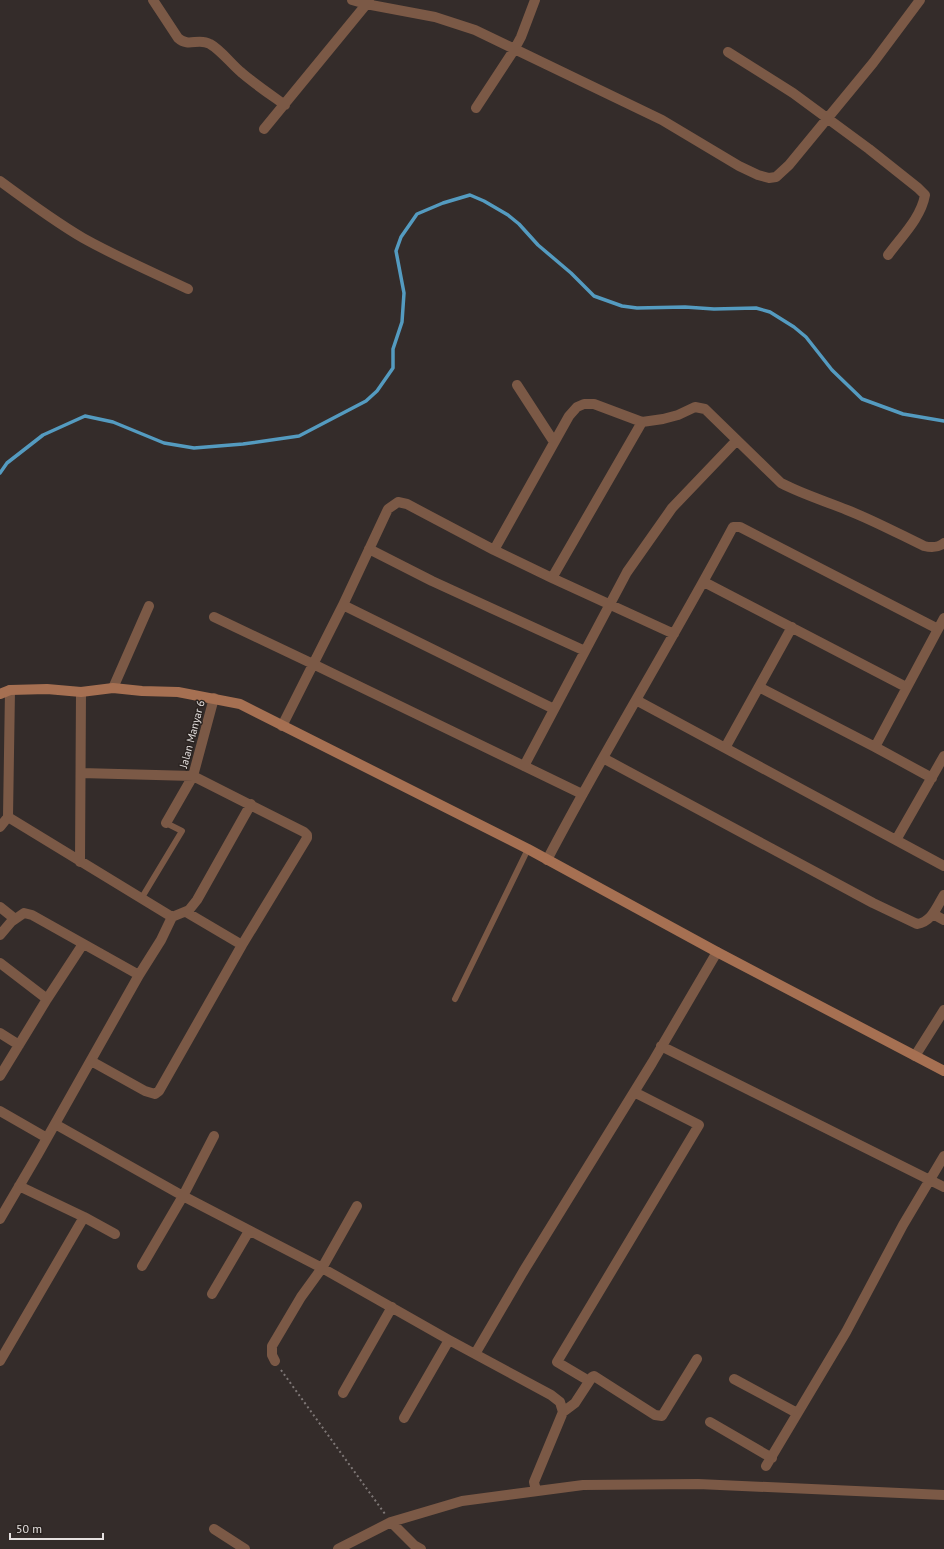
<svg xmlns="http://www.w3.org/2000/svg" width="944" height="1549" viewBox="0 0 944 1549" font-family="'PT Sans',sans-serif">
<style>
.lines{fill:none;stroke-linecap:round;stroke-linejoin:round}
.stream{stroke:#549bc0;stroke-width:3.5}
.path{stroke:#7e7776;stroke-width:2;stroke-dasharray:2 3;stroke-linecap:butt}
.service{stroke:#7b5946;stroke-width:6}
.minor{stroke:#7b5946;stroke-width:10}
.secondary{stroke:#a67052;stroke-width:10}
.labels{text-anchor:middle;stroke-width:3;stroke-linejoin:round;paint-order:stroke}
.street-label{font-size:11px;fill:#e6e1e0;stroke:#2a2320}
</style>
<rect width="100%" height="100%" fill="#342c2a"/>
<g class="lines">
<!-- stream -->
<path class="stream" d="M 0,473 L 7,463 L 43,435 L 85,416 L 113,422 L 164,443 L 194,448 L 243,444 L 299,436 L 366,401 L 377,391 L 393,368 L 393,349 L 402,322 L 404,293 L 396,251 L 401,237 L 417,214 L 443,203 L 470,195 L 484,201 L 508,215 L 519,224 L 538,245 L 571,273 L 594,296 L 622,306 L 637,308 L 685,307 L 714,309 L 756,308 L 770,312 L 794,327 L 806,337 L 832,370 L 862,399 L 903,414 L 944,421"/>
<!-- path -->
<path class="path" d="M 281,1370 L 385,1514"/>
<!-- service -->
<path class="service" d="M 141,899 L 182,831 L 166,823
M 455,999 L 528,849"/>
<!-- minor -->
<path class="minor" d="M 153,0 L 178,38 C 189,48 198,37 210,44 C 221,50 232,65 242,73 C 256,85 271,95 285,105
M 352,0 L 366,4 L 435,17 L 475,30 L 662,120 L 739,166 L 758,175 L 769,178 L 776,177 L 789,165 L 873,63 L 920,0
M 728,52 L 793,93 L 869,149 L 918,188 L 925,195 C 921,218 901,237 888,255
M 476,108 L 514,50 L 521,37 L 535,0
M 264,129 L 369,1
M 0,181 C 27,201 54,221 83,238 C 117,257 152,272 188,289
M 517,385 L 554,442
M 369,549 L 432,581 L 585,651
M 494,550 L 569,416 L 577,407 L 584,404 L 594,404 L 642,422 L 663,419 L 678,415 L 695,407 L 705,409 L 781,483 C 802,494 825,501 847,510 C 873,520 899,534 924,546 C 932,548 938,548 944,543
M 552,578 L 642,422
M 704,582 L 906,687
M 343,605 L 554,709
M 214,617 L 313,664 L 582,794
M 759,687 L 875,747
M 113,688 L 149,606
M 636,700 L 944,866
M 282,726 L 343,605 L 388,509 L 398,502 L 407,504 L 494,550 L 552,578 L 674,634
M 725,748 L 792,627
M 603,758 L 873,903 L 917,924 C 932,922 937,906 944,895
M 524,766 L 627,572 L 672,508 L 737,440
M 81,773 L 193,776 L 304,832 L 307,835 L 307,838 L 242,945 L 159,1091 L 155,1094 L 145,1091 L 91,1061
M 932,778 L 875,747 L 944,618
M 166,823 L 193,776 L 214,698
M 0,827 L 8,817 L 10,690
M 896,840 L 944,756
M 547,860 C 606,747 673,640 733,527 L 740,527 L 938,629
M 80,862 L 81,692
M 0,907 L 15,919
M 186,912 L 242,945
M 933,914 L 944,920
M 172,917 L 189,910 L 197,900 L 251,804
M 0,935 L 11,922 L 24,913 L 32,915 L 139,975
M 0,963 L 47,999
M 0,1033 L 19,1045
M 661,1046 L 944,1187
M 915,1056 L 944,1010
M 0,1076 L 47,999 L 83,944
M 0,1111 L 47,1138
M 55,1124 L 183,1196 L 322,1268 L 449,1340 L 551,1395 L 560,1402 L 563,1412 L 534,1482 L 536,1491
M 84,1217 L 115,1234
M 0,1219 L 38,1154 L 139,975 L 161,940 L 172,917 L 8,817
M 142,1266 L 183,1196 L 214,1136
M 212,1294 L 249,1231
M 475,1354 L 523,1272 L 652,1063 L 717,952
M 0,1361 L 84,1217 L 19,1186
M 275,1361 L 272,1355 L 272,1346 L 301,1297 L 322,1268 L 357,1206
M 584,1378 L 557,1362 L 699,1125 L 634,1092
M 734,1379 L 797,1413
M 343,1393 L 392,1307
M 563,1412 L 575,1403 L 592,1377 L 594,1376 L 655,1415 L 662,1416 L 697,1359
M 404,1418 L 449,1340
M 710,1422 L 772,1458
M 766,1466 L 846,1332 L 903,1225 L 944,1156
M 391,1522 L 414,1545 L 421,1549
M 214,1529 L 245,1549
M 338,1549 L 391,1522 L 462,1501 L 583,1485 L 698,1484 L 944,1495"/>
<!-- secondary -->
<path class="secondary" d="M 0,694 L 10,690 L 47,689 L 81,692 L 113,688 L 142,691 L 178,692 L 240,704 L 528,849 L 717,952 L 944,1071"/>
</g>
<g class="labels">
<!-- street labels -->
<g class="street-label">
<text transform="translate(192 734) rotate(-75)" y="4">Jalan Manyar 6</text>
</g>
</g>
<!-- scale -->
<path d="M10 1533v6h93v-6" fill="none" stroke="#e6e1e0" stroke-width="2"/>
<text x="16" y="1533" font-size="12" fill="#e6e1e0" stroke="#2a2320" stroke-width="3" paint-order="stroke">50 m</text>
</svg>
